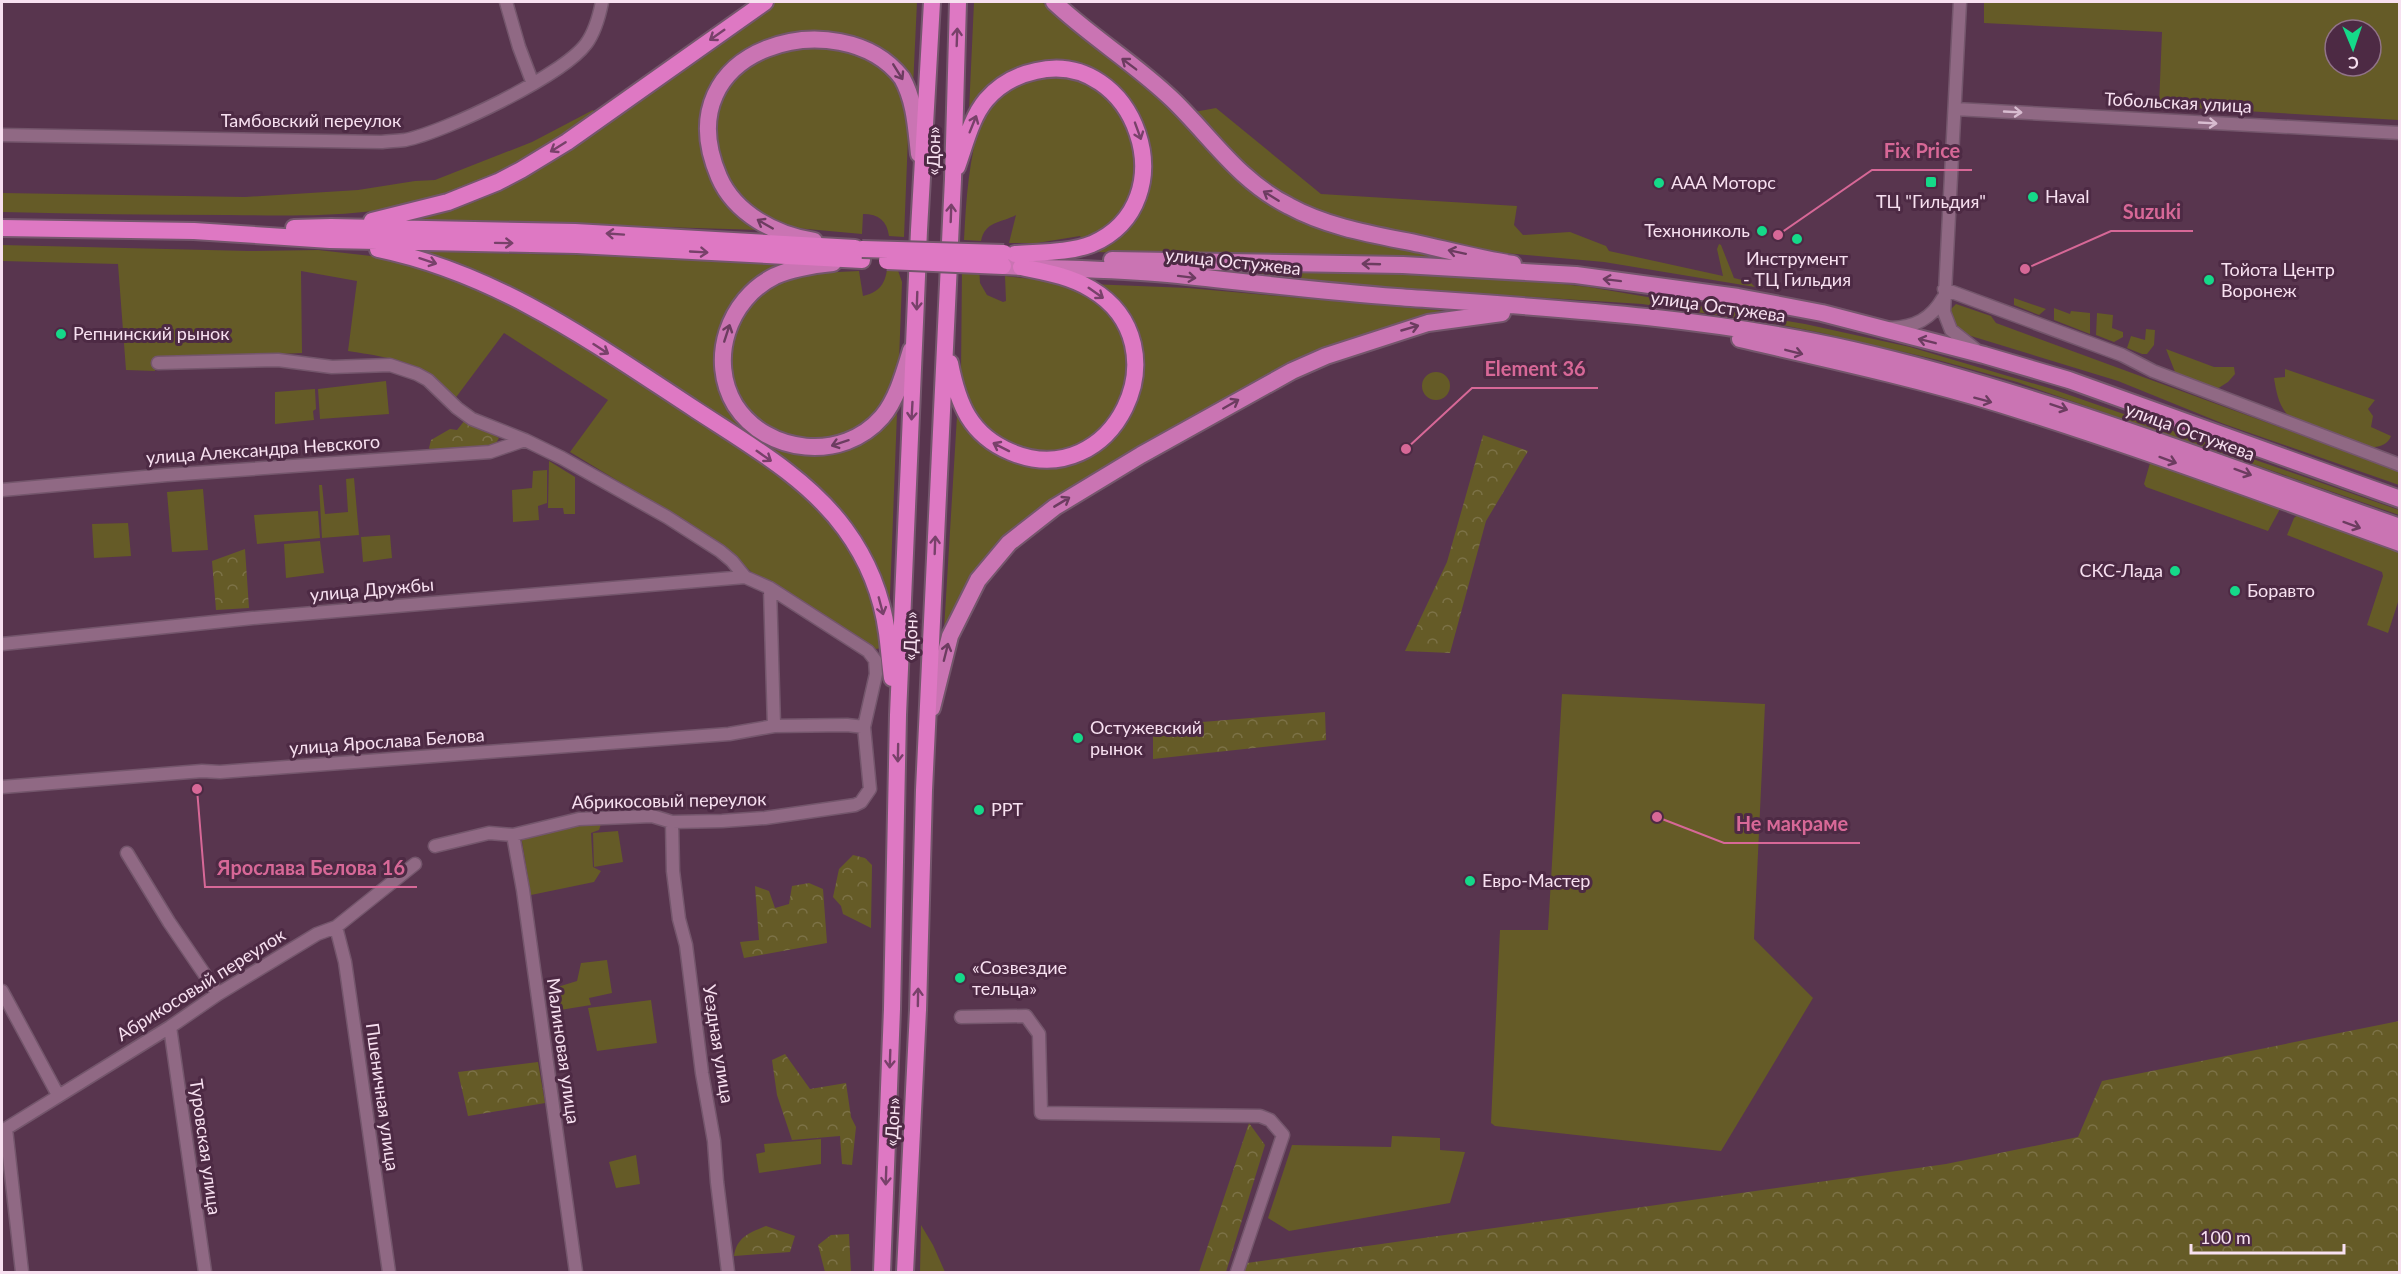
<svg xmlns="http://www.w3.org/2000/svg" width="2401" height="1274" viewBox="0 0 2401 1274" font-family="Lato,sans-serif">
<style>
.green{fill:#655b27;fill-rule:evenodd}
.forest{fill:url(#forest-crowns)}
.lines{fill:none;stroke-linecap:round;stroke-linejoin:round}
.minor-casing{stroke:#74566c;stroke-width:15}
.primary-casing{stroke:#74566c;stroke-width:20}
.trunk-casing{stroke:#74566c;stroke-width:20}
.minor{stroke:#906984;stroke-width:12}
.primary{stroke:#ca74b3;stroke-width:16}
.trunk{stroke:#de78c3;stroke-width:16}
.trunk-bridge-casing{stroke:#74566c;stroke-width:20;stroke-linecap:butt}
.trunk-bridge{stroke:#de78c3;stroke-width:16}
.oneway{stroke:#78416a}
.oneway2{stroke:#6c3c60}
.oneway3{stroke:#d8bcd0}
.poi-dot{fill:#15d989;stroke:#4d2a44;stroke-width:2}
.labels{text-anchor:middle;stroke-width:6;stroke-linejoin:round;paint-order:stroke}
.street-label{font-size:18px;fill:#f7e0f0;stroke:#4d2a44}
.poi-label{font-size:18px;fill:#f7e0f0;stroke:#4d2a44;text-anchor:start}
.leader{fill:none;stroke:#d76897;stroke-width:2}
.callout-dot{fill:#d76897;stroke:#4d2a44;stroke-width:2}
.callout-label{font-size:20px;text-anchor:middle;font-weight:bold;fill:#d76897;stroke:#4d2a44;stroke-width:6;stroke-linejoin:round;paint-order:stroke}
</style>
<defs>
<pattern id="forest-crowns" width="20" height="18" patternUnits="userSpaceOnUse" patternTransform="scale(1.5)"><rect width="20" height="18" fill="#655b27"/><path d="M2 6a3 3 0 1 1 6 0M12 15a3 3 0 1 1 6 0" fill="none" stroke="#7c7247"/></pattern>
</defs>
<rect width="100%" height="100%" fill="#58354e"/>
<!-- green -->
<path class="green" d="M 772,2 L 917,2 L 913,87 L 905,107 L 908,137 L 904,237 L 889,236 C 887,221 879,214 863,214 L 862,234 L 796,228 L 760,230 L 470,221 L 413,222 L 413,219 L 461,203 Z
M 974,2 L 1042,2 L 1072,28 L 1158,95 L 1258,196 L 1460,259 L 1092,252 L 1080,236 L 1037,243 L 1009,243 L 1016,215 C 1001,223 985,221 981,241 L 964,240 C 966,198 969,159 981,119 L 969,111 Z
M 1984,2 L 2399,2 L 2399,120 L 2159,106 L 2162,32 L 1984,23 ZM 2335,30 L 2371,30 L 2371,66 L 2335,66 Z
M 1216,108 L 1321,194 L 1517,206 L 1514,225 L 1523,235 L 1570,232 L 1606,246 L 1609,251 L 1723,276 L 1717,249 L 1719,244 L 1721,245 L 1734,278 L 1750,282 L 1755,287 L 1604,262 L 1494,252 L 1320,213 L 1301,205 L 1257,178 L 1194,112 Z
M 593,110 L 596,114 C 550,144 503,179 449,195 C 378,218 302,216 229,215 C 153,215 77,214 2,212 L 2,193 L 245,197 L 358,190 L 415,181 L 435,180 L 532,142 Z
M 2,245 L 249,251 L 318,250 L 389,258 L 412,251 L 773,260 L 785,281 L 816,273 L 859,271 L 863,296 C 883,291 886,281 888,262 L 895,262 L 902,282 L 890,596 L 889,603 L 873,607 L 881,648 L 876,649 L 868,645 L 759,579 L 732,554 L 696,528 L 570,452 L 608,400 L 504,333 L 454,400 C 448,392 441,382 433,376 C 412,360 373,355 348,351 L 357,281 L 301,271 L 302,353 L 154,359 L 155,371 L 126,370 L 118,264 L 2,261 Z
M 962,266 L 979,267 L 980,283 L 987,295 L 1003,302 L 1006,301 L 1005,276 L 1065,283 L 1188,288 L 1457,312 L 1408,321 L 1378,332 L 1047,504 L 944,630 L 957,416 L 969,409 L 961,375 Z
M 1250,272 L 1420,274 L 1517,279 L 1589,287 L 1805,324 L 1910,347 L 2052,389 L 2399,510 L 2399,515 L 2017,382 L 1938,360 L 1822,333 L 1777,324 L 1642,304 L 1332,284 Z
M 2014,298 L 2046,309 L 2039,315 L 2014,305 Z
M 1956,304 L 1991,316 L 1996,323 L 2399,471 L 2399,485 L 2224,424 L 2118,381 L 1971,336 L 1957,329 L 1950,310 Z
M 2054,308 L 2070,314 L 2071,311 L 2090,313 L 2090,334 L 2054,320 Z
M 2097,313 L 2113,315 L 2112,328 L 2123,332 L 2123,337 L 2114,342 L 2096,335 Z
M 2146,329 L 2155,330 L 2154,345 L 2147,354 L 2142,354 L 2127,348 L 2131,336 L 2145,340 Z
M 2166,349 L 2214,367 L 2234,367 L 2235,374 L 2228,382 L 2217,389 L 2175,372 Z
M 2285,369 L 2375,400 L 2368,409 L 2373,416 L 2371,427 L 2391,436 C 2388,445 2378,448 2368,447 C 2360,445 2290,418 2286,413 C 2278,403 2276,390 2274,378 L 2285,377 Z
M1422 386a14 14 0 1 1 28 0a14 14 0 1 1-28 0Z
M 386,381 L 389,414 L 320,419 L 318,389 Z
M 315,389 L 316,409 L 313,411 L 314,420 L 275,424 L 275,392 Z
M 2156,460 L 2273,503 L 2280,509 L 2268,531 L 2146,487 L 2144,484 L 2150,463 Z
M 549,461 L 575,477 L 575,514 L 564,514 L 563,508 L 548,508 Z
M 547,470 L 547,503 L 538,506 L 539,520 L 513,522 L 512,490 L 532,488 L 533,471 Z
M 354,478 L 359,535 L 322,538 L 319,485 L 322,485 L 325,514 L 348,512 L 346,479 Z
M 203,489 L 208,550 L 172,552 L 167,492 Z
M 318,511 L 320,538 L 257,544 L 254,515 Z
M 2301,512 L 2399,548 L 2399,599 L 2388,633 L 2367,625 L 2383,576 L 2382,572 L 2287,535 L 2294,518 Z
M 128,523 L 131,556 L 94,558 L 92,524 Z
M 390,535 L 392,558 L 363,562 L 361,537 Z
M 320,541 L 324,573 L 286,578 L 284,544 Z
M 1562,694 L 1765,704 L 1754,939 L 1813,998 L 1721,1151 L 1495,1126 L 1491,1123 L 1500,930 L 1548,930 Z
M 580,822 L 601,824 L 599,830 L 591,833 L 593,867 L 601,871 L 594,882 L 531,895 L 521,836 Z
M 618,831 L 623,862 L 594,867 L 593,833 Z
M 607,960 L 612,993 L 589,998 L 591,1005 L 554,1011 L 551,989 L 577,981 L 581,963 Z
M 651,1000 L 657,1043 L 597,1051 L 588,1008 Z
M 1392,1136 L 1440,1138 L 1440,1150 L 1465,1152 L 1450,1203 L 1289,1231 L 1268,1218 L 1292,1145 L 1391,1147 Z
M 821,1139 L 821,1164 L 759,1173 L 756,1154 L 765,1152 L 764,1144 Z
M 636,1155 L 640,1184 L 616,1188 L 609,1162 Z
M 921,1225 L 933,1245 L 945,1272 L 920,1272 Z"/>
<!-- forest -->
<path class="forest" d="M 465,420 L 499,438 L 493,448 L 433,454 L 429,448 L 431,440 L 450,429 L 457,430 Z
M 1483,435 L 1528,451 L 1486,521 L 1450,653 L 1405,651 L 1447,562 Z
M 245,549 L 249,608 L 216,610 L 212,561 Z
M 1325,712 L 1326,740 L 1153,759 L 1153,726 Z
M 853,855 L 865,858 L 872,865 L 871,928 L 843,914 L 841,906 L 833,897 L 839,869 Z
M 809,883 L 823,889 L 827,943 L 744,958 L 740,942 L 759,940 L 755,886 L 769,891 L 775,908 L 789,904 L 792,886 Z
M 2399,1021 L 2399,1272 L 1244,1272 L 1247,1263 L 1946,1164 L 2078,1137 L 2102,1081 Z
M 785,1054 L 810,1089 L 846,1083 L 851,1117 L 856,1127 L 852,1165 L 842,1164 L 840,1136 L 792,1140 L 777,1095 L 772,1060 Z
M 538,1062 L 545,1103 L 468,1116 L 458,1072 Z
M 1249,1123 L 1265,1145 L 1226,1272 L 1199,1272 Z
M 766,1226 L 795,1236 L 790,1252 L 734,1256 C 737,1237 749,1233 766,1226 Z
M 849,1234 L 851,1272 L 825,1272 L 818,1245 L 831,1235 Z"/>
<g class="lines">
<!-- minor casing -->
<g class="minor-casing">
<path id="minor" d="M 506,2 L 519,47 L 533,84
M 1960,2 L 1944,312 L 1951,330 L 1975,349
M 1955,109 L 2400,133
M 2,135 L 382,142 C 389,141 397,141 405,140 C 445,132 562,76 586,44 C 595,32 599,17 602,2
M 1944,289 L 2122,355 L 2153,371 L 2400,465
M 1891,328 C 1915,327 1931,319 1943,298
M 158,363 L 278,360 L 332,367 L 390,365 L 417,374 L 428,380 L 457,408 L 472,419 L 525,440 L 562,458 L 667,517 L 720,551 L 732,561 L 745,577 L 770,588 L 868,651 L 875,660 L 876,674 L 864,727
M 2,490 L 167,475 L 490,452 L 525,440
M 770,588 L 774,726
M 2,644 L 253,618 L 745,577
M 2,787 L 202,771 L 220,772 L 729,734 L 774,726 L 847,725 L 864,727 L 870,789 L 861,802 L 855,805 L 765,818 L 722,821 L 672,822 L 652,816 L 579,819 L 513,835 L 489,833 L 435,846
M 672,822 L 673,871 L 679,919 L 686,945 L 702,1073 L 714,1141 L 717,1182 L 728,1272
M 513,835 L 523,890 L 576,1272
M 127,853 L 169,922 L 218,994
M 336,927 L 345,962 L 389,1272
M 2,991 L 58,1095
M 961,1017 L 1026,1016 L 1039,1034 L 1041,1113 L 1260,1116 L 1270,1120 L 1283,1135 L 1237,1272
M 170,1027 L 205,1272
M 6,1129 L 22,1272
M 2,1131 L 170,1027 L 218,994 L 317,934 L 336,927 L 415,864"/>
</g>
<!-- primary casing -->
<g class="primary-casing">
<path id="primary" d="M 1054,2 C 1091,37 1136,64 1173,100 C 1212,138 1238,180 1289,206 C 1329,228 1376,235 1420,244 C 1451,251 1482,259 1513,264
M 814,241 C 776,235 735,214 719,177 C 662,45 842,0 902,78 C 915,101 916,128 919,154
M 1112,260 L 1403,265 L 1576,275 L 1738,297 L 1822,313 L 1984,355 L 2069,380 L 2400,499
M 833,263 C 813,265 793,268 775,276 C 728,299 708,360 735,405 C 767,455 843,462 882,417 C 897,399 904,373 911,350
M 1003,266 C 1058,269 1113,269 1168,274 C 1244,282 1320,291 1397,297 C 1550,308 1703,316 1853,350 C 2040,393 2218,464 2400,527
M 1740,339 C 1827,359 1915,378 2000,404 C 2135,446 2267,495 2400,543
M 932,708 L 950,636 L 978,580 L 1009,543 L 1055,507 L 1141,455 L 1292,371 L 1326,356 L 1428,323 L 1502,313"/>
</g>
<!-- trunk casing -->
<g class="trunk-casing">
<path id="trunk" d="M 957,167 C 965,145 971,118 986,100 C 999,85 1017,75 1036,71 C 1135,48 1189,202 1092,244 C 1069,253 1040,252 1015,254
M 372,221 L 448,202 L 498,182 L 521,170 L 567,142 L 765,2
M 2,228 L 194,231 L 330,240 L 577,245 L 862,260
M 294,228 L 331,227 L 575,232 L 855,248
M 378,249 C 499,274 595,344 696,410 C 748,444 808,478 845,529 C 867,559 882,596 887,633 C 889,648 890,663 892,678
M 950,363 C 958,404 970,435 1011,452 C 1113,495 1186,345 1091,289 C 1070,276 1045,272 1021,267
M 882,1272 L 892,1009 L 898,715 L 919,230 L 932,2
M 905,1272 L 918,1010 L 924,790 L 953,179 L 958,2"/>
</g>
<!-- minor -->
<use href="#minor" class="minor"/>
<!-- primary -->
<use href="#primary" class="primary"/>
<!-- trunk -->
<use href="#trunk" class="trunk"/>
<!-- trunk-bridge casing -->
<g class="trunk-bridge-casing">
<path id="trunk-bridge" d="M 862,249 L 1004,253
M 887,261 L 1003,266"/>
</g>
<!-- trunk-bridge -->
<use href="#trunk-bridge" class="trunk-bridge"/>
</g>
<!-- one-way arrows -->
<defs><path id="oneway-shaft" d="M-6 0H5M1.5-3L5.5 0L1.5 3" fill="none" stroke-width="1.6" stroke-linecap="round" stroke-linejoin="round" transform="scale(1.5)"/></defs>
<g class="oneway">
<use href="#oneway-shaft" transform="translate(717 35) rotate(145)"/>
<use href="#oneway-shaft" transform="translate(957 37) rotate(-88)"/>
<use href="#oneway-shaft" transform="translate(973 124) rotate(-68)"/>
<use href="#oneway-shaft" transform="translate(1138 131) rotate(70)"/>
<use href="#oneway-shaft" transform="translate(558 147) rotate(148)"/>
<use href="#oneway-shaft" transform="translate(951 213) rotate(-88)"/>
<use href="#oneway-shaft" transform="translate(615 234) rotate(-176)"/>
<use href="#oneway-shaft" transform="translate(504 243) rotate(1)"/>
<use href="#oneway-shaft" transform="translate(699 252) rotate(3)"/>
<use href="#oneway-shaft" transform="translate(428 261) rotate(18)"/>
<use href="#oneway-shaft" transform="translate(1096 293) rotate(35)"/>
<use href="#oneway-shaft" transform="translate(917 301) rotate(92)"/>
<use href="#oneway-shaft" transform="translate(601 349) rotate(33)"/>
<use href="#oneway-shaft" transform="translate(912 411) rotate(93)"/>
<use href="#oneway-shaft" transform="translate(1001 447) rotate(-153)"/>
<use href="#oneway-shaft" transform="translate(764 456) rotate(35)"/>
<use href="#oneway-shaft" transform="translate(935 545) rotate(-88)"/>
<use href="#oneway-shaft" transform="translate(881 606) rotate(75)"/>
<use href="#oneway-shaft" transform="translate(898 753) rotate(91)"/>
<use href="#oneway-shaft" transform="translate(918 997) rotate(-89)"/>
<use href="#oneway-shaft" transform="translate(890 1059) rotate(92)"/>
<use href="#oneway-shaft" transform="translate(886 1176) rotate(92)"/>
</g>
<g class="oneway2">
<use href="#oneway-shaft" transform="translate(1129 64) rotate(-143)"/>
<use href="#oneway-shaft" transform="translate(898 72) rotate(58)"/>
<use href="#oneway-shaft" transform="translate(1271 196) rotate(-148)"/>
<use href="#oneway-shaft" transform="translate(765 224) rotate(-150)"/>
<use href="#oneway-shaft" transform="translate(1457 252) rotate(-168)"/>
<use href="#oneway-shaft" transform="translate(1371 264) rotate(-178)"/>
<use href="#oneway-shaft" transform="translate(1187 277) rotate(7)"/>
<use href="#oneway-shaft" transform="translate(1612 280) rotate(-173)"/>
<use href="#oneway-shaft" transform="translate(1410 328) rotate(-16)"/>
<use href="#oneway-shaft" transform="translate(727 333) rotate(-72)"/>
<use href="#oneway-shaft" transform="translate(1927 341) rotate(-166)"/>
<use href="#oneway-shaft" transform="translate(1794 352) rotate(14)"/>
<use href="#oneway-shaft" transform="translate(1983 400) rotate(15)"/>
<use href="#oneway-shaft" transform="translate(1231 404) rotate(-30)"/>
<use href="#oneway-shaft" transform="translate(2059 407) rotate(19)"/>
<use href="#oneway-shaft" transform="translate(840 443) rotate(162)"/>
<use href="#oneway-shaft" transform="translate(2168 460) rotate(20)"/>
<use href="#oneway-shaft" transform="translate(2243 472) rotate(20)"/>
<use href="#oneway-shaft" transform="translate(1062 502) rotate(-31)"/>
<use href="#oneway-shaft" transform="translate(2352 525) rotate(20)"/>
<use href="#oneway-shaft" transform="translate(946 652) rotate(-76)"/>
</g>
<g class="oneway3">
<use href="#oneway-shaft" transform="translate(2013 112) rotate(3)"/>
<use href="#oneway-shaft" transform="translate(2208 123) rotate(3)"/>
</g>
<!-- markers -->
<g class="poi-dot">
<rect x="1925" y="176" width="12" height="12" rx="3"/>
<circle cx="1659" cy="183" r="6"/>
<circle cx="2033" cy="197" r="6"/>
<circle cx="1762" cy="231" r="6"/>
<circle cx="1797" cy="239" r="6"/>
<circle cx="2209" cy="280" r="6"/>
<circle cx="61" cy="334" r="6"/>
<circle cx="2175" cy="571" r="6"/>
<circle cx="2235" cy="591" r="6"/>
<circle cx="1078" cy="738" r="6"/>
<circle cx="979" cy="810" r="6"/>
<circle cx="1470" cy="881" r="6"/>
<circle cx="960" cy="978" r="6"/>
</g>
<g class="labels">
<!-- street labels -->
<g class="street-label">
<text transform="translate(2178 103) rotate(3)" y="6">Тобольская улица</text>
<text x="311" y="127">Тамбовский переулок</text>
<text transform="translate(934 151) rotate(-89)" y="6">«Дон»</text>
<text transform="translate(1233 262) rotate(6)" y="6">улица Остужева</text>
<text transform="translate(1718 307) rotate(8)" y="6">улица Остужева</text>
<text transform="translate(2190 432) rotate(20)" y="6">улица Остужева</text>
<text transform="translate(263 450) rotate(-4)" y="6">улица Александра Невского</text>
<text transform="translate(372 590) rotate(-5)" y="6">улица Дружбы</text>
<text transform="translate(911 636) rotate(-88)" y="6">«Дон»</text>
<text transform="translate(387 742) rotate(-4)" y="6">улица Ярослава Белова</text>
<text transform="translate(669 801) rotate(-1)" y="6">Абрикосовый переулок</text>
<text transform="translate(201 985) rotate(-32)" y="6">Абрикосовый переулок</text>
<text transform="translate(718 1044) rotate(81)" y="6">Уездная улица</text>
<text transform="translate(563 1051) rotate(82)" y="6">Малиновая улица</text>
<text transform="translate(382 1097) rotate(82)" y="6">Пшеничная улица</text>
<text transform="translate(893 1122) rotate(-87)" y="6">«Дон»</text>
<text transform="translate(205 1147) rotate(82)" y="6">Туровская улица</text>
</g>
<!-- poi labels -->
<g class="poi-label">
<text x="1671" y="189">ААА Моторс</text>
<text x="2045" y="203">Haval</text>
<text x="1931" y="208" text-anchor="middle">ТЦ "Гильдия"</text>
<text x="1750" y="237" text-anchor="end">Технониколь</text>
<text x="1797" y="265" text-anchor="middle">Инструмент<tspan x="1797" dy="21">- ТЦ Гильдия</tspan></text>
<text x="2221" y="276">Тойота Центр<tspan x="2221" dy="21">Воронеж</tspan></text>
<text x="73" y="340">Репнинский рынок</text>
<text x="2163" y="577" text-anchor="end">СКС-Лада</text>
<text x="2247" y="597">Боравто</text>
<text x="1090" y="734">Остужевский<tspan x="1090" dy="21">рынок</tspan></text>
<text x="991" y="816">РРТ</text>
<text x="1482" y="887">Евро-Мастер</text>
<text x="972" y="974">«Созвездие<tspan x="972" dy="21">тельца»</tspan></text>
</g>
</g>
<!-- callouts -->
<path class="leader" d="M1778 235L1872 170H1972M2025 269L2111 231H2193M1406 449L1472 388H1598M1657 817L1724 843H1860M197 789L205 887H417"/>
<g class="callout-dot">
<circle cx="1778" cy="235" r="6"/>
<circle cx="2025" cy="269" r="6"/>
<circle cx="1406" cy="449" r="6"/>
<circle cx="1657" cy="817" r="6"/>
<circle cx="197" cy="789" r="6"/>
</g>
<g class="callout-label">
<text x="1922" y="158">Fix Price</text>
<text x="2152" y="219">Suzuki</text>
<text x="1535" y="376">Element 36</text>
<text x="1792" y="831">Не макраме</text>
<text x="311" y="875">Ярослава Белова 16</text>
</g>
<!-- border -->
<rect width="2401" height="1274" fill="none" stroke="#f7e0f0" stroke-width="6"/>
<!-- north arrow -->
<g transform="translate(2353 48) rotate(178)"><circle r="28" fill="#4d2a44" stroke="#917389" stroke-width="1.5"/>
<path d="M0-4.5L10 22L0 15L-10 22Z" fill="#15d989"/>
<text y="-9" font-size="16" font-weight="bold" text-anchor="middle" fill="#f7e0f0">С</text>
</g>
<!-- scale -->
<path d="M2191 1244v9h153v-9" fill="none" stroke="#f7e0f0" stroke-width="3"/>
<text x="2200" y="1244" font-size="18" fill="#f7e0f0" stroke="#4d2a44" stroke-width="4.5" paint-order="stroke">100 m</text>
</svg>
